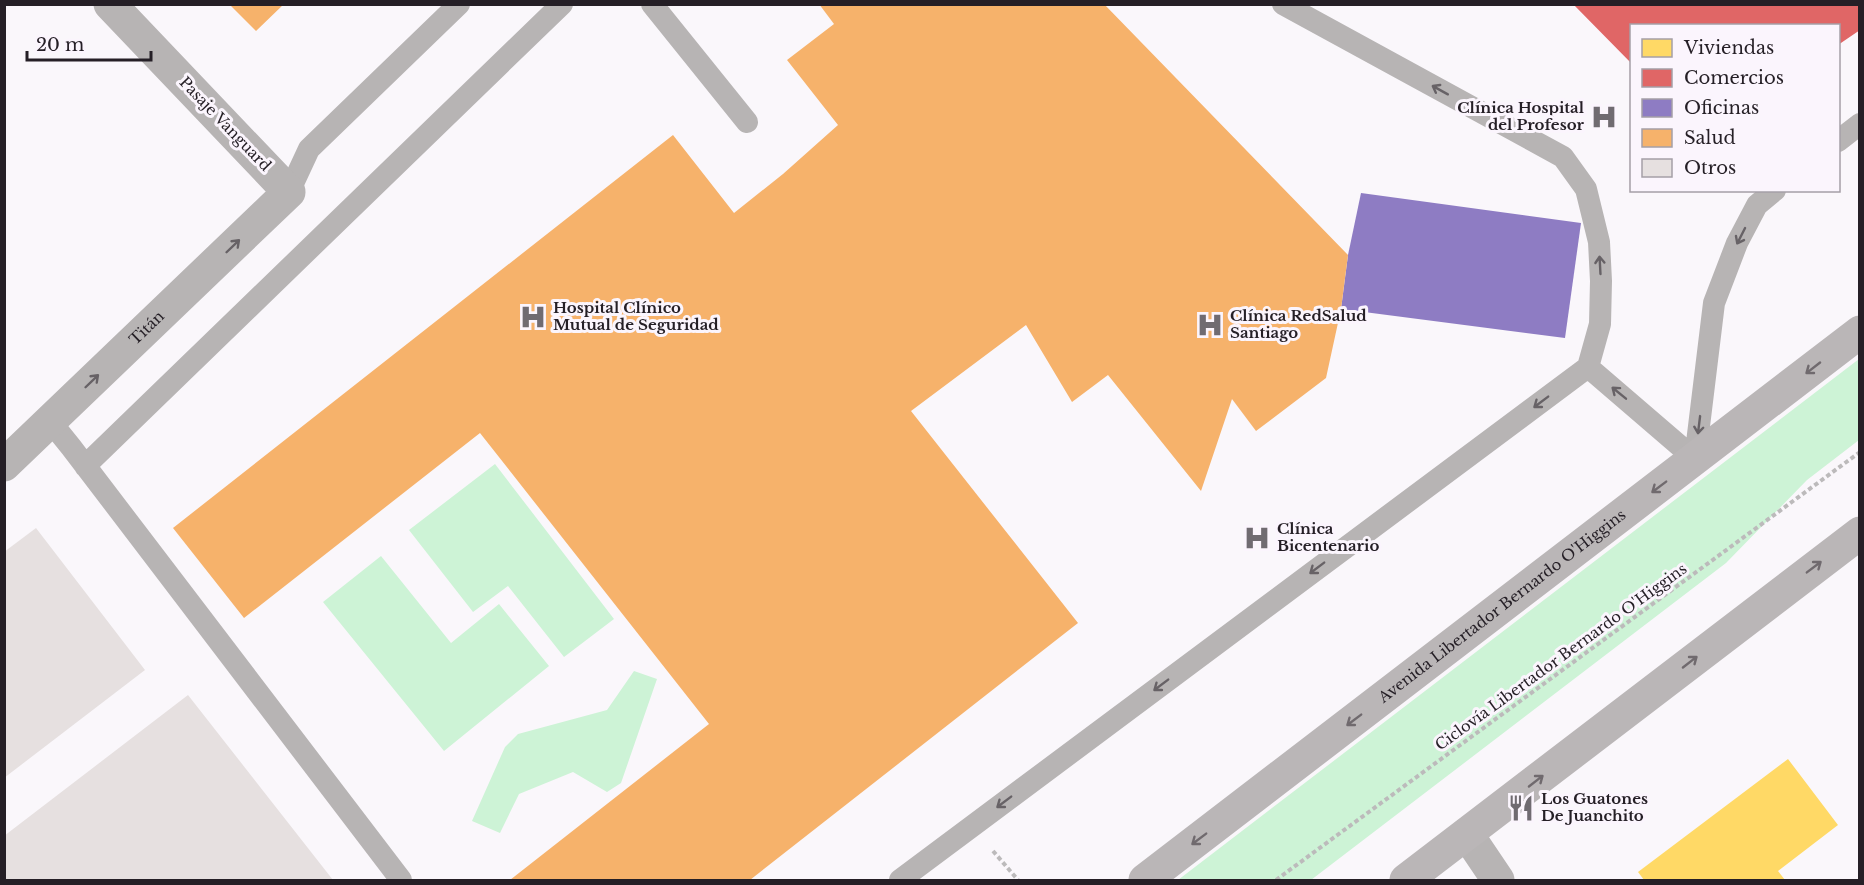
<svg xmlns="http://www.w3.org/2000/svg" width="1864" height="885" viewBox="0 0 1864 885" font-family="'Libre Baskerville',serif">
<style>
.green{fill:#cdf3d6}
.homes{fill:#ffd966}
.shops{fill:#e06666}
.offices{fill:#8e7cc3}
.health{fill:#f6b26b}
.building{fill:#e6e0e0}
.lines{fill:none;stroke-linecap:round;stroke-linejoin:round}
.path{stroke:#bcbabb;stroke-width:4;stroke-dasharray:4.5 3;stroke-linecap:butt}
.service{stroke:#b7b4b4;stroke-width:22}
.minor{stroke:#b7b4b4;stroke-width:33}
.primary{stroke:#bab6b7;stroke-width:33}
.oneway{stroke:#676266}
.oneway2{stroke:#706a6e}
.labels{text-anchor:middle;stroke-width:6;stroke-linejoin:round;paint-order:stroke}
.poi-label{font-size:15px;font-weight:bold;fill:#251f26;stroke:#fbf5fd;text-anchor:start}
.street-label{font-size:15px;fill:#251f26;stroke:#fbf5fd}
</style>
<rect width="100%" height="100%" fill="#faf7fb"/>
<!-- green -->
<path class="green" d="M 1859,359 L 1859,440 L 1807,480 L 1726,563 L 1311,880 L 1178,880 Z
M 495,464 L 614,619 L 564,657 L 508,586 L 473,612 L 409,530 Z
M 381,556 L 451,643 L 499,604 L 549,666 L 444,751 L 323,602 Z
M 634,671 L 657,679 L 621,783 L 607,792 L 573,772 L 519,794 L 500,833 L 472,821 L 505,747 L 518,734 L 607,710 Z"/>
<!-- homes -->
<path class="homes" d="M 1788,759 L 1838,825 L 1778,871 L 1785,880 L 1644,880 L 1638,872 Z"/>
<!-- shops -->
<path class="shops" d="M 1573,4 L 1860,4 L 1860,30 L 1838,45 L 1838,26 L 1632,26 L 1632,64 Z"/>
<!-- offices -->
<path class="offices" d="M 1361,193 L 1581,223 L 1565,338 L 1341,309 L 1348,255 Z"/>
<!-- health -->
<path class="health" d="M 229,4 L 284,4 L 256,31 Z
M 819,4 L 1104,4 L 1348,255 L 1341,309 L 1326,378 L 1256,431 L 1232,399 L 1201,491 L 1108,375 L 1072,402 L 1026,325 L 911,411 L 1078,623 L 750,880 L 510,880 L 709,724 L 480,433 L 244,618 L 173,528 L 673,135 L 734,213 L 783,174 L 838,125 L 787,60 L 834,24 Z"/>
<!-- building -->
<path class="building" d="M 36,528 L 145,670 L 4,778 L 4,552 Z
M 188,695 L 333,880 L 4,880 L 4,836 Z"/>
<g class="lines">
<!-- path -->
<path class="path" d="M 993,851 L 1018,880
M 1276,880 L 1860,452"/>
<!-- service -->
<path class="service" d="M 652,4 L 747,122
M 1838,141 L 1860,124
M 289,192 L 309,149 L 459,4
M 1588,367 L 1695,459
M 50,421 L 71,447 L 401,880
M 1695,459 L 1714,303 L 1737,243 L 1757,205 L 1775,190
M 85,466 L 562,4
M 900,880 L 1588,367 L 1600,324 L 1601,281 L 1599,242 L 1586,189 L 1563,157 L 1283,4"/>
<!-- minor -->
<g class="minor">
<path id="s1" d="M 4,465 L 289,192 L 110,4"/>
<path d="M 1467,834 L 1498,880"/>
</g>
<!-- primary -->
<g class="primary">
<path id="s2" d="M 1145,880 L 1860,332"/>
<path d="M 1406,880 L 1860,533"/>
</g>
</g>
<!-- one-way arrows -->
<defs><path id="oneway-shaft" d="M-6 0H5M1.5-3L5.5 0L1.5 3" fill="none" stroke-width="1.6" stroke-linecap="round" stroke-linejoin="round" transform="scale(1.5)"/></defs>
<g class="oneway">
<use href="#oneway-shaft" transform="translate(1440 90) rotate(-151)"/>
<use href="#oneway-shaft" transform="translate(1741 236) rotate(117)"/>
<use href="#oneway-shaft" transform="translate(233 246) rotate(-44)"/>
<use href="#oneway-shaft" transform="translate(1600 265) rotate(-93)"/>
<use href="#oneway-shaft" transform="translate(92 381) rotate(-44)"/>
<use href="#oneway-shaft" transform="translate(1619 393) rotate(-141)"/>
<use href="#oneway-shaft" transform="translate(1541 402) rotate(143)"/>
<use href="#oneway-shaft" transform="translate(1699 425) rotate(97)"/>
<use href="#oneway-shaft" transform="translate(1317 568) rotate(143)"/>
<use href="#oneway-shaft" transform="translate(1161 685) rotate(143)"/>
<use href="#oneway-shaft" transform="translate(1004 802) rotate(143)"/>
</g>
<g class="oneway2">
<use href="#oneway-shaft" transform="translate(1813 368) rotate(142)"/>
<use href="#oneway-shaft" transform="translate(1659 487) rotate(143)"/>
<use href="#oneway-shaft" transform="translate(1814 567) rotate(-37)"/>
<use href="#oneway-shaft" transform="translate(1690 662) rotate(-38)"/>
<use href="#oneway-shaft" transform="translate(1354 720) rotate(143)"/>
<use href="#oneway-shaft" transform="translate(1536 781) rotate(-38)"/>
<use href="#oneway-shaft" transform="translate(1199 839) rotate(143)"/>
</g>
<!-- icons -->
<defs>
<g id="hospital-bare" transform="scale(2.07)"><path d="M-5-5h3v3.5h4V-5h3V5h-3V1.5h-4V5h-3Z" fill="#706b71" stroke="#fbf5fd" stroke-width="2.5" paint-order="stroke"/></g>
<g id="restaurant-bare" transform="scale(2.07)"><path d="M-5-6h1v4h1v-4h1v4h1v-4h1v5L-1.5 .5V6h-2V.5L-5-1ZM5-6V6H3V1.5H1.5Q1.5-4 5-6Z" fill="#706b71" stroke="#fbf5fd" stroke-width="2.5" paint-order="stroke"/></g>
</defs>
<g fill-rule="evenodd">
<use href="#hospital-bare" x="1604" y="117"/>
<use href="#hospital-bare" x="533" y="317"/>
<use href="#hospital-bare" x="1210" y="325"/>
<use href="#hospital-bare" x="1257" y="538"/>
<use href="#restaurant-bare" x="1521" y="808"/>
</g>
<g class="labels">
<!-- poi labels -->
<g class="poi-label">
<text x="1584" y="113" text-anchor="end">Clínica Hospital<tspan x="1584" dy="17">del Profesor</tspan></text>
<text x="553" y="313">Hospital Clínico<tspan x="553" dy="17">Mutual de Seguridad</tspan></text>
<text x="1230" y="321">Clínica RedSalud<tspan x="1230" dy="17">Santiago</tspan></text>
<text x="1277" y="534">Clínica<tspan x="1277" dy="17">Bicentenario</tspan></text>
<text x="1541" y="804">Los Guatones<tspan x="1541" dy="17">De Juanchito</tspan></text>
</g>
<!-- street labels -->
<g class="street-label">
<text transform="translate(225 124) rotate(46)" y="5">Pasaje Vanguard</text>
<text dy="5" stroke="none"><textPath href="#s1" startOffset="198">Titán</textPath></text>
<text dy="5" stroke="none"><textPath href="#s2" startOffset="450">Avenida Libertador Bernardo O'Higgins</textPath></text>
<text transform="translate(1561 657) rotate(-36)" y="5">Ciclovía Libertador Bernardo O'Higgins</text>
</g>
</g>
<!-- border -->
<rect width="1864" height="885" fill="none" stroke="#251f26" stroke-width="12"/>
<!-- legend -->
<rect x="1630" y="24" width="210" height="168" fill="#fbf5fd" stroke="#a59fa7" stroke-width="1.5"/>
<rect x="1642" y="39" width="30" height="18" fill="#ffd966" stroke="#a59fa7" stroke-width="1.5"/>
<text x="1684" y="54" font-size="18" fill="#251f26">Viviendas</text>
<rect x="1642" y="69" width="30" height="18" fill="#e06666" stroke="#a59fa7" stroke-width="1.5"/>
<text x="1684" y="84" font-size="18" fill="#251f26">Comercios</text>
<rect x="1642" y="99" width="30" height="18" fill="#8e7cc3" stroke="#a59fa7" stroke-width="1.5"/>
<text x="1684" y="114" font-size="18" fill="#251f26">Oficinas</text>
<rect x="1642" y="129" width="30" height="18" fill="#f6b26b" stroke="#a59fa7" stroke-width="1.5"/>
<text x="1684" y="144" font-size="18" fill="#251f26">Salud</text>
<rect x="1642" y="159" width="30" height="18" fill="#e6e0e0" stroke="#a59fa7" stroke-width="1.5"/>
<text x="1684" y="174" font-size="18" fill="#251f26">Otros</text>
<!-- scale -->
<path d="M27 51v9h124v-9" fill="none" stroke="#251f26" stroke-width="3"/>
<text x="36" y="51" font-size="18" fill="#251f26" stroke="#fbf5fd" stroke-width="4.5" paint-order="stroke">20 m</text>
</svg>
